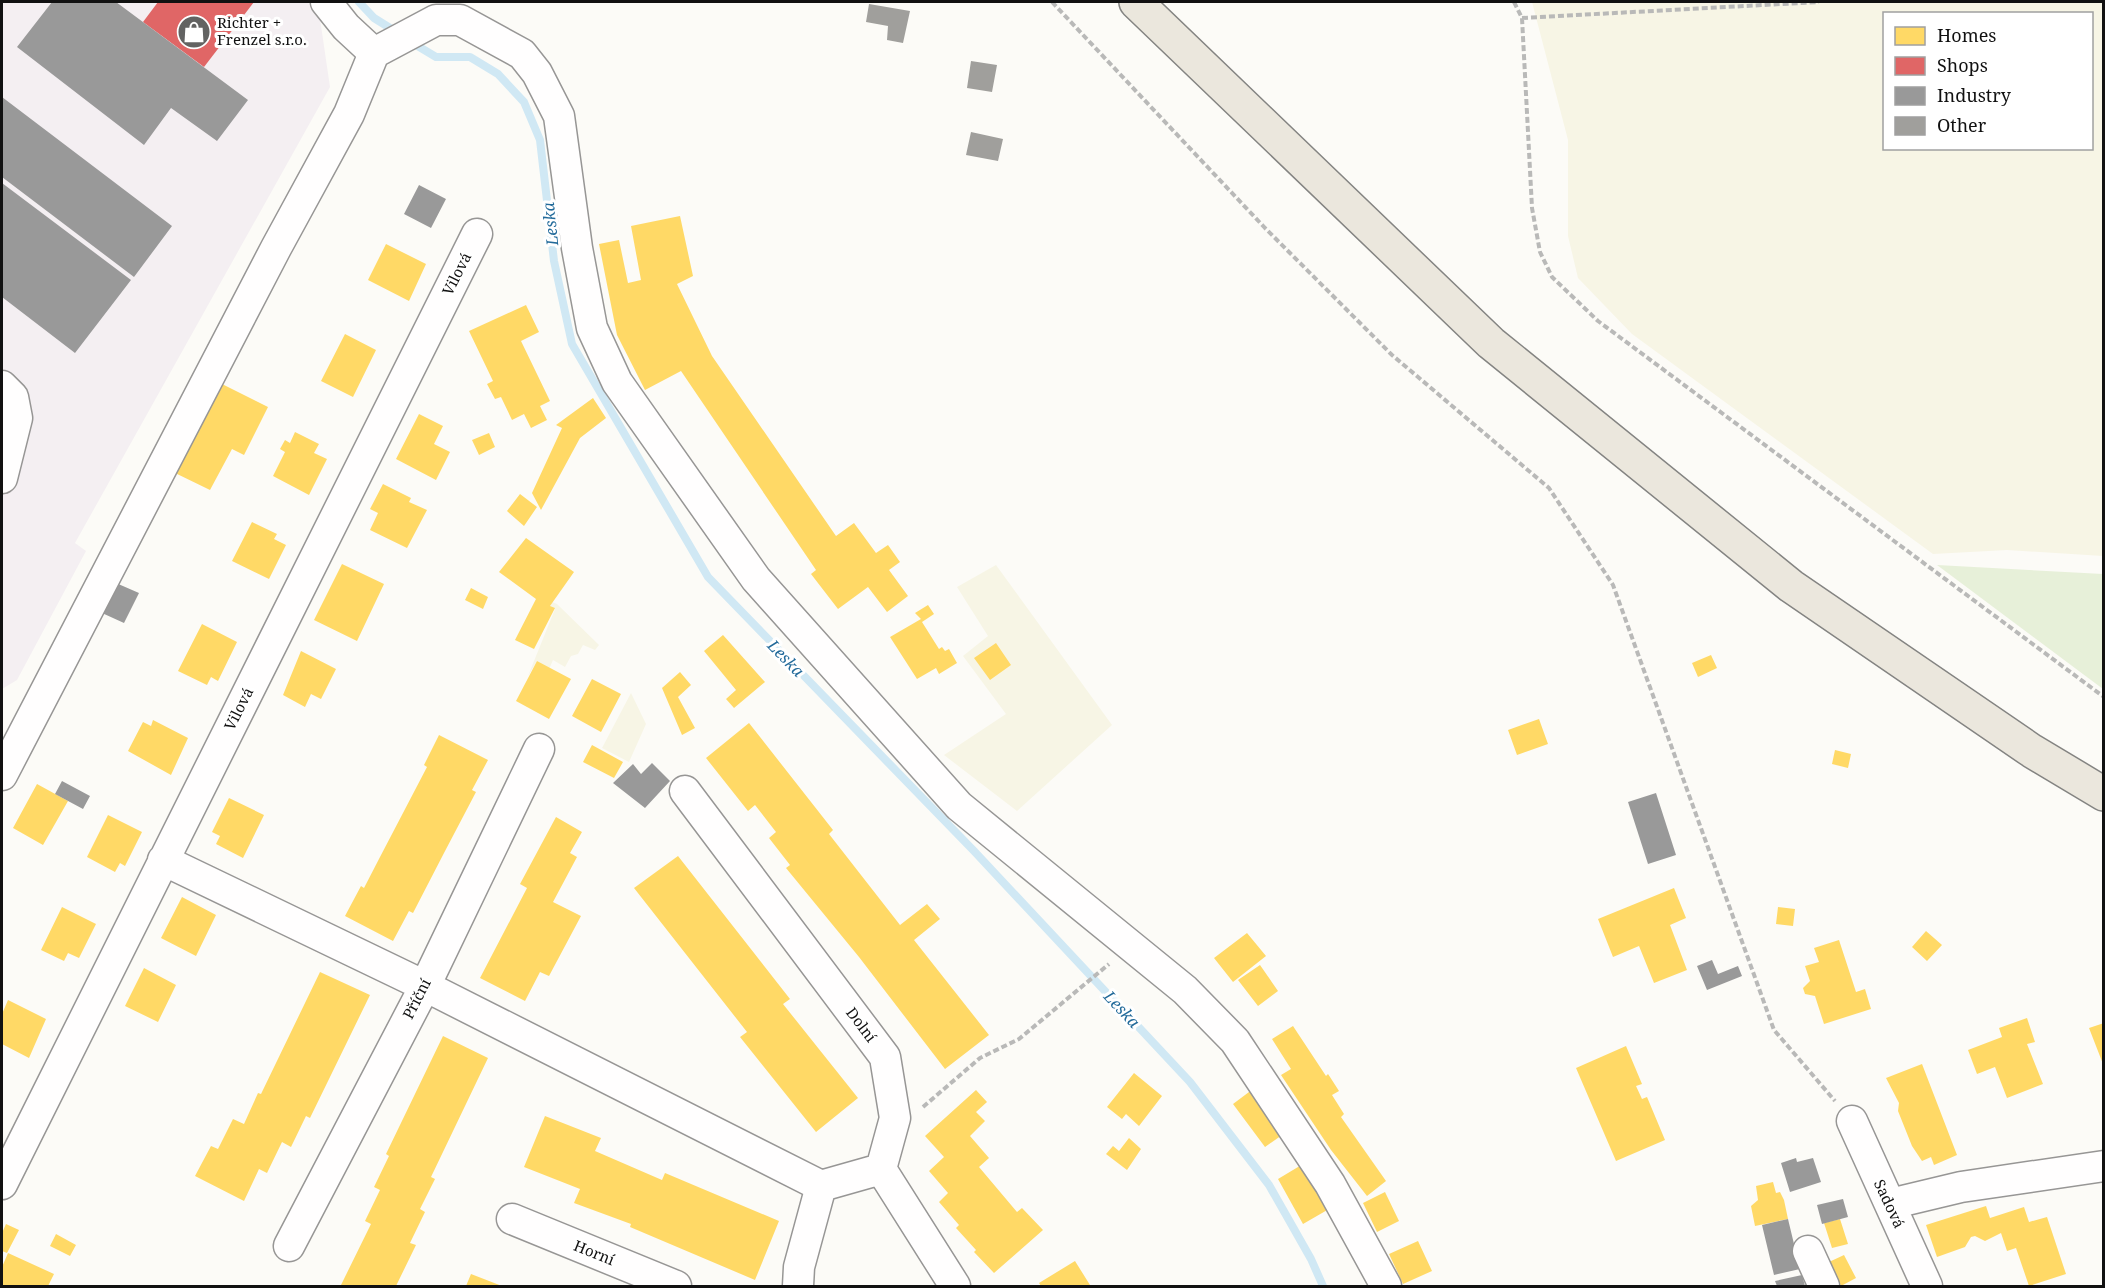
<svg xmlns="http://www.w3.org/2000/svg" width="2105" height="1288" viewBox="0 0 2105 1288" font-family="'Noto Serif',serif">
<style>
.industrial{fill:#f4eff2}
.farmland{fill:#f7f5e5;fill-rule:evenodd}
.green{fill:#e7f0d9}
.homes{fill:#ffd966}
.shops{fill:#e06666}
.industry{fill:#999}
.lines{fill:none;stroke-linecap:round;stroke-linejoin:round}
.stream{stroke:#d0e8f4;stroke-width:8}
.building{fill:#a09f9c}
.minor-casing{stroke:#979695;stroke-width:33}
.major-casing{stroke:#848482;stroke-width:36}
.path{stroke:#b9b9b8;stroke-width:4;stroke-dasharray:6 3;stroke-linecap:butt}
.minor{stroke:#fffefe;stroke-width:30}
.major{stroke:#ebe7dd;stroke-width:33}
.labels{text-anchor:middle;stroke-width:6;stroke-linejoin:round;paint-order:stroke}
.poi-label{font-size:15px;fill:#111;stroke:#fff;text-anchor:start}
.street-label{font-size:15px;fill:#111;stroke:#fff}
.water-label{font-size:16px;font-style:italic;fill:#226a9a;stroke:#fff}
</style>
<rect width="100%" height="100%" fill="#fcfbf7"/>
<!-- industrial -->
<path class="industrial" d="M 2,2 L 307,2 L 319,12 L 330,87 L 75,543 L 86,551 L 17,680 L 2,689 Z"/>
<!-- farmland -->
<path class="farmland" d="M 1532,2 L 2103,2 L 2103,556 L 2007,550 L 1933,554 L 1632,334 L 1578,278 L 1568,236 L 1568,140 ZM 1884,14 L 2092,14 L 2092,148 L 1884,148 Z
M 996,565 L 1112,725 L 1017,811 L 944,755 L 1006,714 L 963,656 L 988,636 L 957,587 Z
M 552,602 L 557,604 L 599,645 L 595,650 L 583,645 L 578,654 L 571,656 L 565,667 L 553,660 L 549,669 L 537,661 L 528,676 L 555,609 L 550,606 Z
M 631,693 L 646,724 L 629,762 L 602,748 Z"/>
<!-- green -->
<path class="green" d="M 1937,565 L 2103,574 L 2103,689 Z"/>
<!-- homes -->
<path class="homes" d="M 680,216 L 693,276 L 677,284 L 712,356 L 836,536 L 854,523 L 876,553 L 888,545 L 900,562 L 889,570 L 908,596 L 887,612 L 868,587 L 838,609 L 811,574 L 816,570 L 681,371 L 645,390 L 617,335 L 599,244 L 619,240 L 628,283 L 641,280 L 631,226 Z
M 386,244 L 426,264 L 409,301 L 368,280 Z
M 526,305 L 539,332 L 521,341 L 550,401 L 540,406 L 547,420 L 531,428 L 524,414 L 512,420 L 501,397 L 495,399 L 487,384 L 493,381 L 469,331 Z
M 345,334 L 376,350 L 353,397 L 321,381 Z
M 220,383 L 268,407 L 244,455 L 232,449 L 210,490 L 173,472 Z
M 593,398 L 606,418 L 580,438 L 541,510 L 532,493 L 562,428 L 556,425 Z
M 419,414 L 443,426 L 434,444 L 450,452 L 436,480 L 396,459 Z
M 295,432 L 319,444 L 314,453 L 327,459 L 309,495 L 273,476 L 285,452 L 280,449 L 285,440 L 290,443 Z
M 489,433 L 495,447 L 479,455 L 472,440 Z
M 383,484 L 411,498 L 409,502 L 427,510 L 407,548 L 370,530 L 378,513 L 370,509 Z
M 520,494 L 537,507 L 524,526 L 507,511 Z
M 252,522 L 277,534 L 274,539 L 286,545 L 269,579 L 232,561 Z
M 526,538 L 574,572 L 550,606 L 555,608 L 534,649 L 515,640 L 536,599 L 499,572 Z
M 342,564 L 384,584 L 357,641 L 314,620 Z
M 471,588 L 488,597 L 483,609 L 465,600 Z
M 928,605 L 934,614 L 922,622 L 939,649 L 942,647 L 945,651 L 949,649 L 957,663 L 939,674 L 936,668 L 917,679 L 890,637 L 921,619 L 915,613 Z
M 202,624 L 237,642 L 218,681 L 211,677 L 207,685 L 178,671 Z
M 723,635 L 765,682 L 734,708 L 726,699 L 736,690 L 704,651 Z
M 996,643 L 1011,665 L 990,680 L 974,658 Z
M 301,651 L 336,669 L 321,699 L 311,694 L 305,707 L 283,695 Z
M 1711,655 L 1717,668 L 1698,677 L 1692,663 Z
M 537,661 L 571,679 L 549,719 L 516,701 Z
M 680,672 L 691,685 L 678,697 L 695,728 L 682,735 L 662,688 Z
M 592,679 L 621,694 L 601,732 L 572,716 Z
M 1539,719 L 1548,744 L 1517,755 L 1508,730 Z
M 153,720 L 188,738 L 171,775 L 128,751 L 143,722 L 151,726 Z
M 749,723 L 833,830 L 829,834 L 900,925 L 927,904 L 940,919 L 914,940 L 989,1035 L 945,1069 L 859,957 L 786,868 L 790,865 L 769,838 L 776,832 L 755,805 L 748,811 L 706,758 Z
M 439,735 L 488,760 L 472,790 L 476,792 L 444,853 L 413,913 L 409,911 L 393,941 L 345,916 L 361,886 L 364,888 L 380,857 L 427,767 L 424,765 Z
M 592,745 L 623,762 L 614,778 L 583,762 Z
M 1835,750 L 1851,754 L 1848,768 L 1832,764 Z
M 37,784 L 68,801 L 43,845 L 13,828 Z
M 229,798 L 264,815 L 243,858 L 216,844 L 220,836 L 212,832 Z
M 108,815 L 142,832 L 125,866 L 120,863 L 115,872 L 87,857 Z
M 556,817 L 582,832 L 570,853 L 577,857 L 553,902 L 581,916 L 549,976 L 540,972 L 525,1001 L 480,978 L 527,888 L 520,884 Z
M 678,856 L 790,999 L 783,1004 L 858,1098 L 816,1132 L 740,1037 L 747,1032 L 634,888 Z
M 1674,888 L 1686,918 L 1670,925 L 1687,970 L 1654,983 L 1639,946 L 1613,957 L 1598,919 Z
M 182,897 L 216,915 L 196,956 L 161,938 Z
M 62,907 L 96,924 L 79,958 L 68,953 L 64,961 L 41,950 Z
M 1778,907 L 1795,909 L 1793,926 L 1776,924 Z
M 1926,931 L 1942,945 L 1927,961 L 1912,947 Z
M 1247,933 L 1266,956 L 1233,982 L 1214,958 Z
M 1839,940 L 1856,992 L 1865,989 L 1871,1009 L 1824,1024 L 1815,996 L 1805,994 L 1803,988 L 1810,981 L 1805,966 L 1819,962 L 1814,948 Z
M 1260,965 L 1278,991 L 1258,1006 L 1238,980 Z
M 144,968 L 176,985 L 158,1022 L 125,1006 Z
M 320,972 L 370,995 L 310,1118 L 306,1116 L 291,1147 L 282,1142 L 267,1173 L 259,1169 L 244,1201 L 195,1176 L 211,1146 L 218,1149 L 233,1119 L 244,1124 L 258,1093 L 261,1094 Z
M 8,1000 L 46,1019 L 29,1058 L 2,1044 L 2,1014 Z
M 2027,1018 L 2035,1042 L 2027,1044 L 2043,1084 L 2007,1098 L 1995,1067 L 1977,1074 L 1968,1050 L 2002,1037 L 1999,1028 Z
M 2104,1023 L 2104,1064 L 2103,1064 L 2089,1028 Z
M 1293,1026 L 1326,1076 L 1328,1074 L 1330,1077 L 1339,1091 L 1332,1095 L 1344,1114 L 1341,1117 L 1386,1181 L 1367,1196 L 1331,1150 L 1281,1075 L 1291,1069 L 1272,1039 Z
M 443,1036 L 488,1058 L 431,1177 L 435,1179 L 420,1209 L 425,1212 L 410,1243 L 416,1245 L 396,1286 L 345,1286 L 341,1285 L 371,1224 L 365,1221 L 380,1190 L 374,1187 L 389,1156 L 386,1154 Z
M 1626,1046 L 1642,1084 L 1636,1086 L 1642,1099 L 1647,1097 L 1665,1140 L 1616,1161 L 1576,1068 Z
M 1922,1064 L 1957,1155 L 1934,1165 L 1931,1157 L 1922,1161 L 1912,1146 L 1898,1111 L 1899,1103 L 1886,1078 Z
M 1134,1073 L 1162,1096 L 1139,1126 L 1126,1114 L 1122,1119 L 1107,1107 Z
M 1253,1089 L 1285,1133 L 1265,1147 L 1233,1104 Z
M 976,1090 L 987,1102 L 976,1112 L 985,1121 L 970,1136 L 989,1158 L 979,1167 L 1017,1212 L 1022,1208 L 1043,1230 L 994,1273 L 974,1252 L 976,1250 L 956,1228 L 959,1225 L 939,1202 L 948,1193 L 929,1171 L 944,1157 L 925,1136 Z
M 545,1116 L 601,1138 L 595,1151 L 662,1180 L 665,1173 L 779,1221 L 755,1280 L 630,1227 L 631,1224 L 574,1203 L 580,1189 L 524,1167 Z
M 1129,1138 L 1141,1149 L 1127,1170 L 1106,1154 L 1113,1146 L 1119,1151 Z
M 1303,1164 L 1329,1209 L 1303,1224 L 1278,1179 Z
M 1773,1182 L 1776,1193 L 1780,1192 L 1784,1200 L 1788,1219 L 1755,1226 L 1751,1206 L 1758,1200 L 1756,1186 Z
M 1385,1192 L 1399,1221 L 1377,1232 L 1363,1203 Z
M 1986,1206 L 1990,1218 L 2024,1207 L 2029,1222 L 2047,1217 L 2066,1274 L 2029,1286 L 2016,1248 L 2007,1251 L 2001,1233 L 1985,1241 L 1975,1236 L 1971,1237 L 1965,1247 L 1937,1257 L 1926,1225 Z
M 1840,1219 L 1848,1244 L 1832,1248 L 1824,1223 Z
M 6,1224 L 19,1230 L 7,1253 L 2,1251 L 2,1233 Z
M 56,1234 L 76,1245 L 70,1256 L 50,1246 Z
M 1418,1241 L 1432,1271 L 1403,1284 L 1389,1254 Z
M 8,1253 L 54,1274 L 48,1286 L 2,1286 L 2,1267 Z
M 1844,1255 L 1856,1278 L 1841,1286 L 1829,1262 Z
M 1075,1261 L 1090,1285 L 1041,1286 L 1039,1283 Z
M 471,1274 L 502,1286 L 466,1286 Z"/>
<!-- shops -->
<path class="shops" d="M 158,2 L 254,2 L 204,67 L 143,22 Z"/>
<!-- industry -->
<path class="industry" d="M 52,2 L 116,2 L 248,100 L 217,141 L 171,108 L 144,145 L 17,47 Z
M 2,97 L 172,226 L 134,277 L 2,177 Z
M 2,183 L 131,280 L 75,353 L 2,297 Z
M 419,185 L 446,199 L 431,228 L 404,214 Z
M 116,583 L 139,593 L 124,623 L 102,613 Z
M 652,763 L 670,781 L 645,808 L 613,783 L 633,764 L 641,774 Z
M 62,781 L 90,796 L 83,809 L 55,794 Z
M 1656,793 L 1676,855 L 1648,864 L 1628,802 Z
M 1712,960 L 1718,974 L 1738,966 L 1742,976 L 1707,990 L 1697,966 Z
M 1796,1158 L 1797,1162 L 1813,1158 L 1821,1182 L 1790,1192 L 1781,1163 Z
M 1843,1199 L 1848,1217 L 1822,1224 L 1817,1205 Z
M 1788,1219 L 1800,1269 L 1774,1275 L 1762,1225 Z
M 1802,1275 L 1805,1286 L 1777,1286 L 1775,1281 Z"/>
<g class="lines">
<!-- stream -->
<path class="stream" d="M 359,2 L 374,18 L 398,33
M 411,42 L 436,57 L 470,57 L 498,74 L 524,102 L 540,140 L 554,261 L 572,344 L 708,577 L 974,851 L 1190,1082 L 1269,1185 L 1311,1259 L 1323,1286"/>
</g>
<!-- building -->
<path class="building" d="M 869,4 L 910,11 L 903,43 L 887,40 L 888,26 L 866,22 Z
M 971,61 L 997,65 L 992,92 L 967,88 Z
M 971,132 L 1003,139 L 998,161 L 966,155 Z"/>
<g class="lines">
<!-- minor casing -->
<g class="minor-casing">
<path id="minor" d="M 326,2 L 346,27 L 374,53
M 374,53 L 436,20 L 460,20 L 522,54 L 537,73 L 559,116 L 577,248 L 592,328 L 617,382 L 756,579 L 959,806 L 1185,990 L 1235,1041 L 1330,1184 L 1386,1286
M 2,386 L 13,397 L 17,418 L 2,478
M 2,775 L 276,248 L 349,114 L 374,53
M 685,791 L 885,1057 L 895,1118 L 881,1169 L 955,1286
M 163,860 L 425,986 L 821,1186 L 881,1169
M 1852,1121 L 1927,1286
M 2,1184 L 477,234
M 1890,1204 L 1961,1187 L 2104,1166
M 512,1219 L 676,1286
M 289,1246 L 425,986 L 539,749
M 1808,1251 L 1824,1286
M 798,1286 L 799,1267 L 821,1186"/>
</g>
<!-- major casing -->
<g class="major-casing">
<path id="major" d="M 1136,2 L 1491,343 L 1791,586 L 2032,751 L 2104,794"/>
</g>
<!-- path -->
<path class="path" d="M 1052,2 L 1265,228 L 1392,355 L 1549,488 L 1613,585 L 1774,1030 L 1835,1101
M 1514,2 L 1522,18 L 1532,208 L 1540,252 L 1552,277 L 1598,321 L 2104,697
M 1522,18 L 1819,2
M 923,1107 L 980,1058 L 1019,1039 L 1109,964"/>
<!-- minor -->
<use href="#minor" class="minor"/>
<!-- major -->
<use href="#major" class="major"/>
</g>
<!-- icons -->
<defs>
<g id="shop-disc" transform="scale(1.725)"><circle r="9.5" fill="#636362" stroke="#fff"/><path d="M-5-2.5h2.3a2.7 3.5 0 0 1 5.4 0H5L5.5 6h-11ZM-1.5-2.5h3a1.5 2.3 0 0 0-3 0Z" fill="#fff"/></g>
</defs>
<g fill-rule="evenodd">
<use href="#shop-disc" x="194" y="32"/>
</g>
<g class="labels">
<!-- poi labels -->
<g class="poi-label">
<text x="217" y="28">Richter +<tspan x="217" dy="17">Frenzel s.r.o.</tspan></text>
</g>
<!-- street labels -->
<g class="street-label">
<text transform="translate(457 274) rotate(-63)" y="5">Vilová</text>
<text transform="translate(239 709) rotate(-63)" y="5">Vilová</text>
<text transform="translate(417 999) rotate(-63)" y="5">Příční</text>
<text transform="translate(861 1025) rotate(53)" y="5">Dolní</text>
<text transform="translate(1889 1204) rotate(65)" y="5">Sadová</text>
<text transform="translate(594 1253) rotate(22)" y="5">Horní</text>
</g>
<!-- water labels -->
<g class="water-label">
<text transform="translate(550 224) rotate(-96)" y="6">Leska</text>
<text transform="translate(786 658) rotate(46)" y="6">Leska</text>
<text transform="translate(1122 1009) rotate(47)" y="6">Leska</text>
</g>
</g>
<!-- border -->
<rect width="2105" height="1288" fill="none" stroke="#111111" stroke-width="6"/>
<!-- legend -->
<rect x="1883" y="12" width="210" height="138" fill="#ffffff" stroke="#a0a0a0" stroke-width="1.5"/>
<rect x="1895" y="27" width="30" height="18" fill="#ffd966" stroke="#a0a0a0" stroke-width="1.5"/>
<text x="1937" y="42" font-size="18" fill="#111111">Homes</text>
<rect x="1895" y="57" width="30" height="18" fill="#e06666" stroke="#a0a0a0" stroke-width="1.5"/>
<text x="1937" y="72" font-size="18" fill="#111111">Shops</text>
<rect x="1895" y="87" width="30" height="18" fill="#999999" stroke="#a0a0a0" stroke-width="1.5"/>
<text x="1937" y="102" font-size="18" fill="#111111">Industry</text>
<rect x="1895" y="117" width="30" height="18" fill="#a09f9c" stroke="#a0a0a0" stroke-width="1.5"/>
<text x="1937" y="132" font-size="18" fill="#111111">Other</text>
</svg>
